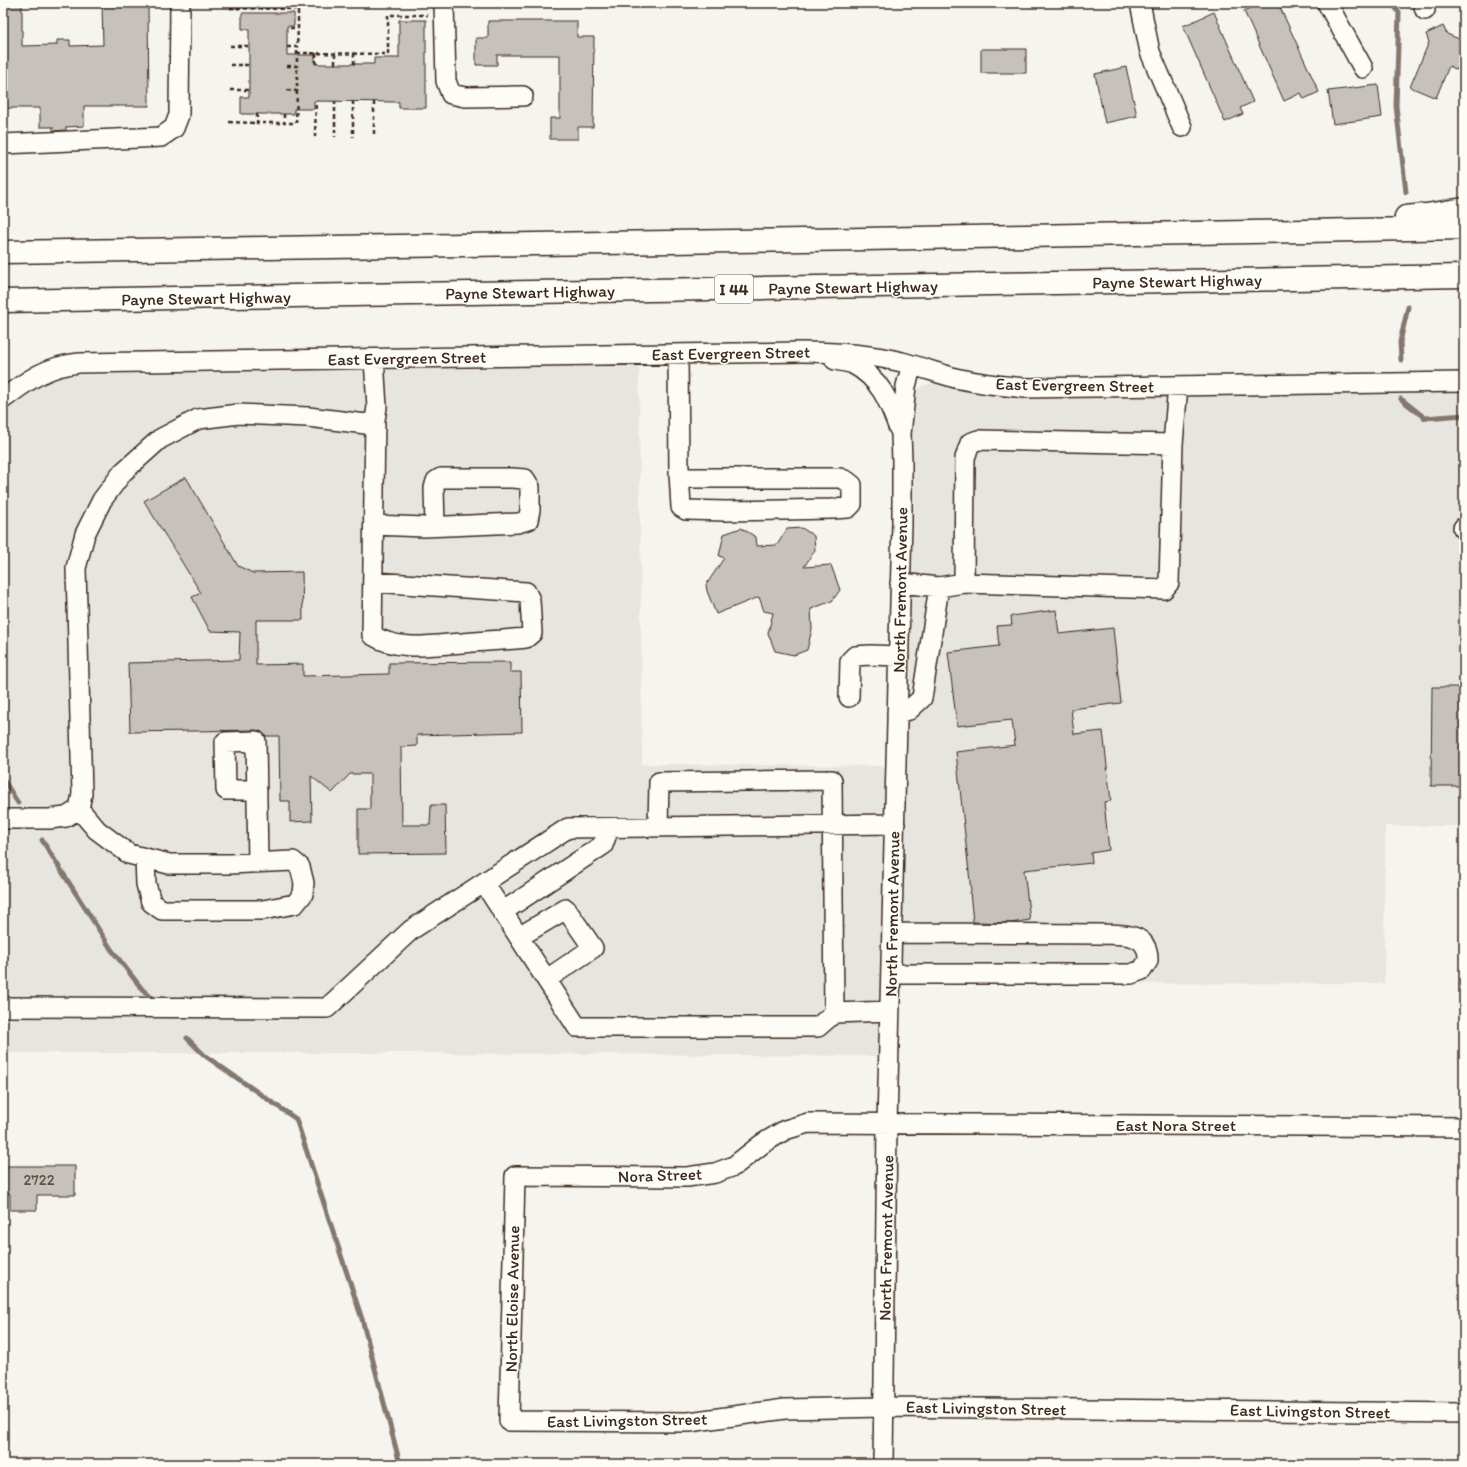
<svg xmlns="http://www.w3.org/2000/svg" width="1467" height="1467" viewBox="0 0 1467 1467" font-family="Itim,sans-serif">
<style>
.built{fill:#e7e5df}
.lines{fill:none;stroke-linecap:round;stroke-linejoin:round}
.stream{stroke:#84786e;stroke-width:5}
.building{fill:#c7c1bb;stroke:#3b2a1e}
.minor-casing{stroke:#3b2a1e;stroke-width:22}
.highway-casing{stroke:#3b2a1e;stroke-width:25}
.path{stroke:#3b2a1e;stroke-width:2.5;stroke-dasharray:4 3;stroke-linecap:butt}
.minor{stroke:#fdfcf7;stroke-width:19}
.highway{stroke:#fdfcf7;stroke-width:22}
.labels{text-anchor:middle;stroke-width:3;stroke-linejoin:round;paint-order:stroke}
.number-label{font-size:15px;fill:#5e5045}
.shield{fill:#fdfcf7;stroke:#75695f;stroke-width:1}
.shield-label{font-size:16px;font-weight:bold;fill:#3b2a1e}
.street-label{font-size:17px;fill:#3b2a1e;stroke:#fdfcf7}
</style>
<rect width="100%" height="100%" fill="#f5f4ee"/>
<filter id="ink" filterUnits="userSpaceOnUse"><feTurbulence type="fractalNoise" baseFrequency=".025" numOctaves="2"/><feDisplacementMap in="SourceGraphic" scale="8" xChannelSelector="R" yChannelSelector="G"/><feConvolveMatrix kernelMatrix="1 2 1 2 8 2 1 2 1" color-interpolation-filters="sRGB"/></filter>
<g filter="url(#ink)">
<!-- built -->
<path class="built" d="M 639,365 L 642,764 L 888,766 L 883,1056 L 405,1053 L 3,1053 L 3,412 L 16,404 L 38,386 L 53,378 L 74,375 Z
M 935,383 L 967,392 L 994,396 L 1021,399 L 1056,399 L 1464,391 L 1464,826 L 1385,826 L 1384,983 L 900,984 L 910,396 L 917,389 L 925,385 Z"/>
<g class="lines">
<!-- stream -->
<path class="stream" d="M 1393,3 L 1399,13 L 1396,106 L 1406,192
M 1401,360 L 1400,342 L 1408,307
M 1401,399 L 1425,418 L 1464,415
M 3,779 L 18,803
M 42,840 L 111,949 L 142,989 L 151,997
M 187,1038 L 204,1055 L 296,1119 L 362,1319 L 400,1464"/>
</g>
<!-- building -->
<path class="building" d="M 3,3 L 22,3 L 22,46 L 57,45 L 57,40 L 70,40 L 70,46 L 103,45 L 102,5 L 148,5 L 149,106 L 84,106 L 84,126 L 66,127 L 66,130 L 53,131 L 53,127 L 40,127 L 40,108 L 3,108 Z
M 1262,3 L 1278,3 L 1319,92 L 1304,99 L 1301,93 L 1284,101 L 1244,11 Z
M 1214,12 L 1253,102 L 1240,108 L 1243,114 L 1225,122 L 1183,26 Z
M 242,13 L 294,13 L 294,26 L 287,26 L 287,55 L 315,55 L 315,64 L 374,64 L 374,58 L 399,58 L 399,20 L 426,20 L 426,108 L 399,108 L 399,102 L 314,101 L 314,109 L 294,109 L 294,114 L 241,114 L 241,97 L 249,97 L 249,29 L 242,29 Z
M 488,21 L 577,21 L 577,37 L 594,37 L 593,127 L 578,127 L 578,139 L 550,139 L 550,118 L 560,118 L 560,55 L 497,55 L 497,65 L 476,65 L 476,38 L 488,38 Z
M 1443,26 L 1447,34 L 1464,41 L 1464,73 L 1449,66 L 1436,98 L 1410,87 L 1429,42 L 1426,34 Z
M 981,49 L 1026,49 L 1026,73 L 981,73 Z
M 1126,67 L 1137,116 L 1105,123 L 1095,74 Z
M 1378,85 L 1382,117 L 1333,124 L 1328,91 Z
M 186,477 L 238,566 L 253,573 L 302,572 L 303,620 L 256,620 L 256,665 L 303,664 L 303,676 L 389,674 L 389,663 L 510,662 L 510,672 L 521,672 L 522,732 L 417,735 L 417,746 L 401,747 L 402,825 L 430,825 L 431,805 L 445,805 L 446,853 L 358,854 L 358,809 L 370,809 L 370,774 L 350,774 L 332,793 L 311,776 L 312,821 L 290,822 L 290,801 L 280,801 L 279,736 L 266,736 L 262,732 L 256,730 L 130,732 L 128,663 L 239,660 L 240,632 L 210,631 L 192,597 L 201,593 L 144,501 Z
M 741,528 L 756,537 L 757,546 L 777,545 L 787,529 L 802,528 L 814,536 L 815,550 L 804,567 L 831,565 L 840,590 L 832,601 L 811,609 L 812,629 L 807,650 L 794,655 L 775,651 L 768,633 L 773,613 L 764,611 L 759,597 L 716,614 L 707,591 L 706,585 L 724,558 L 719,556 L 724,534 Z
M 1056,610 L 1059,634 L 1113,628 L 1121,703 L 1071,709 L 1074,734 L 1103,731 L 1111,801 L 1104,802 L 1109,850 L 1091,853 L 1092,863 L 1024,870 L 1030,920 L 1010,923 L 973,922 L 970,892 L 971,891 L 956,752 L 1015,745 L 1012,720 L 957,726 L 948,652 L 999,646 L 997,626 L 1012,625 L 1011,616 Z
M 1432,687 L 1464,687 L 1464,786 L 1431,786 Z
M 4,1166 L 75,1166 L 75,1195 L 37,1195 L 37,1210 L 10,1210 L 10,1194 L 4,1193 Z"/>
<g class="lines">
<!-- minor casing -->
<g class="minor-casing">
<path id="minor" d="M 444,3 L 446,81 L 451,94 L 465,97 L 523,96
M 1140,3 L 1150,52 L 1182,127
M 1327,3 L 1363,68
M 1423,3 L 1425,10
M 3,144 L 161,137 L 174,128 L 179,115 L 180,3
M 678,354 L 679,473 L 683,477 L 689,478 L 840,478 L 847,481 L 852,485 L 852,504 L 848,508 L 832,509 L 726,511 L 686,510 L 681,507 L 679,473
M 835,360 C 840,361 848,362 853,364 C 881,379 889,402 899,429
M 3,399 C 28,380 47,366 79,363 L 802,352 C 836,352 869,354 902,362 C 920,367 938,373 955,378 C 978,383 1002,386 1025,388 L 1464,382
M 374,525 L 424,527 L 518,523 L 528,520 L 530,510 L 530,487 L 525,479 L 512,478 L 441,478 L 436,481 L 434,488 L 435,526
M 1463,528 L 1464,528
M 373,582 L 526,592 L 530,600 L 532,633 L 526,638 C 505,640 483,641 462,643 C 432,645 399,652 372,635 L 375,420
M 900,583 L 939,587 L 964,583 L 965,458 L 970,443 L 978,440 L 1173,444 L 1178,386
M 964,583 L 1164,589 L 1169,583 L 1173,444
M 849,697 L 850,661 L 855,656 L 870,655 L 899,656
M 897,713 L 909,710 L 922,698 L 939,587
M 257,790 L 226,790 L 225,742 L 256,741 L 258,863
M 79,809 L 97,830 L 129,854 L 169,864 L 230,864 L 293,861 L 300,867 L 304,883 L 303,894 L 295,904 L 263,910 L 162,910 L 151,902 L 146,884 L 145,858
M 3,819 L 49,819 L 66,817 L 79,809 L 82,794 L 76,568 L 85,534 L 102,500 L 123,472 L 160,439 L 198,419 L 239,414 L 308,417 L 366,424 L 375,420 L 377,407 L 374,359
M 658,827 L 659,782 L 832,780 L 834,1013
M 484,883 L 577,1027 L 818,1027 L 834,1013 L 890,1011
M 502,912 L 603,845 L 609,828
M 519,937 L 566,909 L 593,948 L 547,979
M 891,974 L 1131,974 L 1142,970 L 1148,961 C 1148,957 1148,952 1146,948 C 1140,932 1116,935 1102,934 L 892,933
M 3,1007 L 327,1008 L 411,930 L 568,828 L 895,824
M 1464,1127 L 808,1123 L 785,1130 L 762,1144 L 734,1166 L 715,1173 L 687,1177 L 515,1176 L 509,1421 L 689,1422 L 785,1409 L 884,1407 L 1464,1413
M 883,1464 L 887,1124 L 902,522 L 902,461 L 901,434 L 906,386 L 912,365"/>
</g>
<!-- highway casing -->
<g class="highway-casing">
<path id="highway" d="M 1406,217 L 1426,215 L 1464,209
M 3,252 L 865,239 L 1464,228
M 3,301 L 1464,276"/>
</g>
<!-- path -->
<path class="path" d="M 230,8 L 298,9 L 298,28 L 287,28
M 230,46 L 249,46
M 287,47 L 297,47 L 298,28
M 297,53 L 388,54 L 388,15 L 428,15
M 316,64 L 316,53
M 335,64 L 335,54
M 354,64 L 354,54
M 230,65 L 249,65
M 287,66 L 297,66 L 297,47
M 230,90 L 249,90
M 287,90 L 297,91 L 297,66
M 335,101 L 335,137
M 353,101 L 353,137
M 374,102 L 374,137
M 257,114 L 257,123 L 284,123
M 284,114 L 284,123 L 296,123 L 297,91
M 229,122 L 257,123
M 315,137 L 316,101"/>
<!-- minor -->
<use href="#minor" class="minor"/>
<!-- highway -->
<use href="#highway" class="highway"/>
</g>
</g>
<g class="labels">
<!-- number labels -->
<g class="number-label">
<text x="39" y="1185">2722</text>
</g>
<!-- shield labels -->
<rect class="shield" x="715" y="275" width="38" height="28" rx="3"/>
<g class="shield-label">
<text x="734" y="295">I 44</text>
</g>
<!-- street labels -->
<g class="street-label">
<text transform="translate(1177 281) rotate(-1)" y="6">Payne Stewart Highway</text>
<text transform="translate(853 287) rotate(-1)" y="6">Payne Stewart Highway</text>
<text transform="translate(530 292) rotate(-1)" y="6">Payne Stewart Highway</text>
<text transform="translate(206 298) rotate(-1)" y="6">Payne Stewart Highway</text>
<text transform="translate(731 353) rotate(-1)" y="6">East Evergreen Street</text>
<text transform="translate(407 358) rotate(-1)" y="6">East Evergreen Street</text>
<text transform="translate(1075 385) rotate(1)" y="6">East Evergreen Street</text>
<text transform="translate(900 590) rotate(-89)" y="6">North Fremont Avenue</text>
<text transform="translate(892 914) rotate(-89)" y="6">North Fremont Avenue</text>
<text x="1176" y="1131">East Nora Street</text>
<text transform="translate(660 1175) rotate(-2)" y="6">Nora Street</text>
<text transform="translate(886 1238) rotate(-89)" y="6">North Fremont Avenue</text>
<text transform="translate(512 1299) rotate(-89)" y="6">North Eloise Avenue</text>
<text transform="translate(986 1408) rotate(1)" y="6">East Livingston Street</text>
<text transform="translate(1310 1411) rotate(1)" y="6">East Livingston Street</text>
<text transform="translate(627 1420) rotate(-1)" y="6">East Livingston Street</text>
</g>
</g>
<!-- margin -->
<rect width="1467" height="1467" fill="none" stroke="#fdfcf7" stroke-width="16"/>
<rect x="8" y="8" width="1451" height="1451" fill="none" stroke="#3b2a1e" stroke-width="1.5" filter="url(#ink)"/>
</svg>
